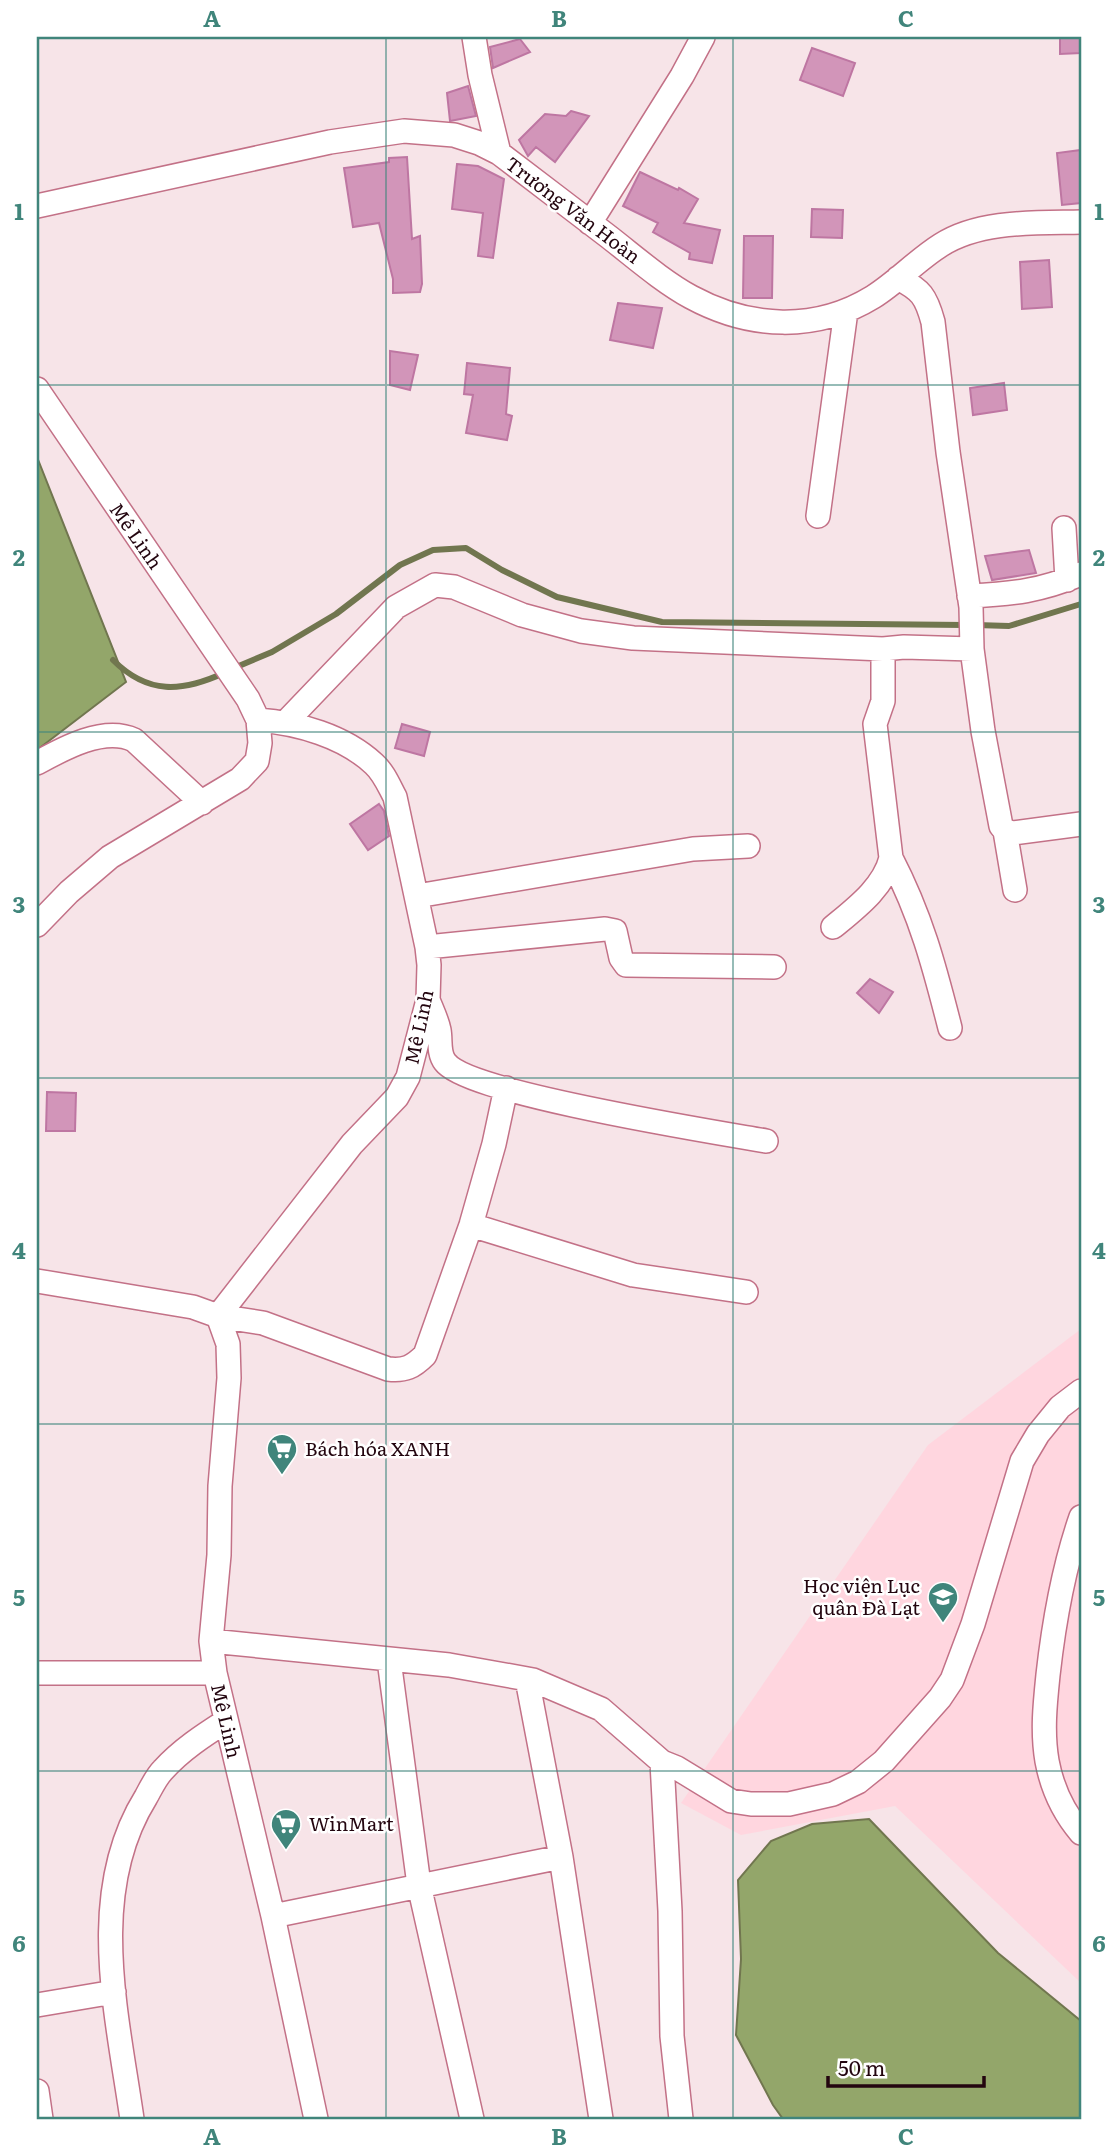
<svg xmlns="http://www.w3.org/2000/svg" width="1118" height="2156" viewBox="0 0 1118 2156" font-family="Literata,serif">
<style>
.built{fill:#ffd6df}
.water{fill:#93a66a;stroke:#71764f;stroke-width:2}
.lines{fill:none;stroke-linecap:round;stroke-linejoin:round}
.stream{stroke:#71764f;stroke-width:6}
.building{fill:#d295b9;stroke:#be76a2;stroke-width:2}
.minor-casing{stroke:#c37187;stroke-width:26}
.minor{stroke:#fff;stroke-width:23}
.grid{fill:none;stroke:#40857b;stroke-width:2;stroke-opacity:0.55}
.labels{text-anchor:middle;stroke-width:5;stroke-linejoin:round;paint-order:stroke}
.street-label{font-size:19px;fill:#23050f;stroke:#fff}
.poi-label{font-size:19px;fill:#23050f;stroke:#fff;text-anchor:start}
.neatline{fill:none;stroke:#40857b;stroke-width:2.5}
.grid-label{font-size:23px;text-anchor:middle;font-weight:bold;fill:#40857b}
</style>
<rect width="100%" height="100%" fill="#f7e4e8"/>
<!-- built -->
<path class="built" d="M 1081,1329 L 1081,1983 L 895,1806 L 741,1835 L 681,1803 L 928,1445 Z"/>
<!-- water -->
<path class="water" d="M 37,457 L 126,682 L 37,750 Z
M 869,1819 L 998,1953 L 1081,2021 L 1081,2119 L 783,2119 L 773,2105 L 736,2035 L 741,1959 L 738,1880 L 771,1841 L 812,1824 Z"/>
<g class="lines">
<!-- stream -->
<path class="stream" d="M 976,625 L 1009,626 L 1081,604
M 113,660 C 148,695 182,692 224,673
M 234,668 L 272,652 L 336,614 L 400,565 L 433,550 L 466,548 L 502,570 L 557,597 L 662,622 L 965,625"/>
</g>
<!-- building -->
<path class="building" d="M 1060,37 L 1081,37 L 1081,53 L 1060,54 Z
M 520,39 L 530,52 L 493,68 L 490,47 Z
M 812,48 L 855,63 L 843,96 L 800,80 Z
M 468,86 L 476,116 L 450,121 L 447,93 Z
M 571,111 L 589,116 L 555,162 L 536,147 L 528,156 L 519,140 L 545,114 L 566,116 Z
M 1081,150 L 1081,203 L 1062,205 L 1057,153 Z
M 407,157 L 412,239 L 420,236 L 422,284 L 420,292 L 393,293 L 393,279 L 379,223 L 353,227 L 344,168 L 389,162 L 389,158 Z
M 457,164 L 478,166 L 504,179 L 493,258 L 478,256 L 483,213 L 452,209 Z
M 640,172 L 678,190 L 679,188 L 698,199 L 684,223 L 720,230 L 712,263 L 689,259 L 690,253 L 653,232 L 658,223 L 623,206 Z
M 812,209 L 843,210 L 842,238 L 811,237 Z
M 744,236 L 773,236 L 772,298 L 743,298 Z
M 1049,260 L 1052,307 L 1022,309 L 1020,262 Z
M 618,303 L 662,308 L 653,348 L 610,340 Z
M 390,351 L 418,355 L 410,390 L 390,385 Z
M 467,363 L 510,368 L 506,414 L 512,416 L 507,440 L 466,433 L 473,395 L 464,394 Z
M 1004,383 L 1007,410 L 973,415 L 970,388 Z
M 1029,550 L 1036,573 L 992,580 L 985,556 Z
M 402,724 L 430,732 L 424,756 L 395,748 Z
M 379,804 L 384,811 L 389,836 L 368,850 L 350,824 Z
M 870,979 L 893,992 L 879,1013 L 857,993 Z
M 47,1092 L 76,1093 L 75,1131 L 46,1131 Z"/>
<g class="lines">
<!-- minor casing -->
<g class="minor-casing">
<path id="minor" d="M 474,37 L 480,75 L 499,153
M 37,206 L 330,142 L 404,131 L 454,135 L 479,143 L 499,153 C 536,181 572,209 609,237 C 636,258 662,281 691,297 C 750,329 816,332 873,297 C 897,282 917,260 941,245 C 980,220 1036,223 1081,222
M 590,223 L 682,76 L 703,37
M 898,278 C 921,290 926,296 933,322 L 948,452 L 971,607 L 972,649 L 983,731 L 1001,826 L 1005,831 L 1013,833 L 1081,824
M 37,389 L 248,699 L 258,720 L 260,743 L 257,761 L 240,779 L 110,857 L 69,892 L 37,925
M 818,516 L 846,311
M 1064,528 L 1067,580
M 969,596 C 1013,594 1040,591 1081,574
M 258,720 C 298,723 344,736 374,764 C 384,773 389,786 395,797 L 427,947 L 429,965 L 428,1000 L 408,1077 L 397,1097 L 352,1144 L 218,1316 L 263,1323 L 388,1369 C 405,1371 413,1367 425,1355 L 471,1225 L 494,1144 L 506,1088
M 286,722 L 396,607 L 435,585 L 454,587 L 522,615 L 581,631 L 633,638 L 883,649
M 37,763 C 64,748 104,726 134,740 L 202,803
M 1005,831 L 1015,890
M 891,858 C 921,916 934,965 950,1028
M 417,896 L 693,849 L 748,846
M 833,927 C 856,908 884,887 891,858 L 875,724 L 883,701 L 883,649 L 904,647 L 972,649
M 427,947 L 605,929 L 615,931 L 621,958 L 626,965 L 774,967
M 428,1000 C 432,1010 437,1020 439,1030 C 441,1040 438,1053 445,1062 C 468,1093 715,1132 766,1141
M 471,1225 L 633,1275 L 746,1292
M 37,1281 L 193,1307 L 218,1316 L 228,1344 L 229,1378 L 220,1486 L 219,1555 L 211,1641 L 215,1673 L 273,1916 L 316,2119
M 1081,1517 C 1063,1569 1054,1621 1048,1675 C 1045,1704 1042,1732 1047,1761 C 1052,1788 1064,1813 1081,1833
M 211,1641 L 449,1665 L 533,1680 L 601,1709 L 662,1762 L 677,1768 L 731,1801 L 751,1804 L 789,1804 L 833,1794 L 858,1782 L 884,1761 L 940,1698 L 952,1680 L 973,1624 L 1022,1461 L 1038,1434 L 1060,1407 L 1081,1391
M 389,1660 L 419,1885 L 472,2119
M 37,1673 L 215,1673
M 527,1679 L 561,1857 L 601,2119
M 662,1762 L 670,1911 L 672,2036 L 681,2119
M 273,1916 L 561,1857
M 37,2005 L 114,1992
M 37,2091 L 41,2119
M 132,2119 C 117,2014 86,1893 146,1797 C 151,1788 156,1777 163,1770 C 181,1750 204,1735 226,1721"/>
</g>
<!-- minor -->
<use href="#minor" class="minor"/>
</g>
<!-- grid -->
<path class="grid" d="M 386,37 L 386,2119M 733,37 L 733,2119M 37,385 L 1081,385M 37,732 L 1081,732M 37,1078 L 1081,1078M 37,1424 L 1081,1424M 37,1771 L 1081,1771"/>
<!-- icons -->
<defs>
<g id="supermarket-pin" transform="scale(1.575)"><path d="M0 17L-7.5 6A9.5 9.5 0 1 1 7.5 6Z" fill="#40857b" stroke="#fff"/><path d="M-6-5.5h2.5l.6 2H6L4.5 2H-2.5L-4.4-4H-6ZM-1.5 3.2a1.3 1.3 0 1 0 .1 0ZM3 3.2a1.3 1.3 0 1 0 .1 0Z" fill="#fff"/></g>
<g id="school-pin" transform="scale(1.575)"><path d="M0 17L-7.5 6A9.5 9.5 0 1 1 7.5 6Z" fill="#40857b" stroke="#fff"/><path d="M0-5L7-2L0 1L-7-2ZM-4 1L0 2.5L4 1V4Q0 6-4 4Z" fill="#fff"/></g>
</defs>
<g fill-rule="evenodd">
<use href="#supermarket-pin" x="282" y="1449"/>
<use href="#school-pin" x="943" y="1597"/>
<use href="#supermarket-pin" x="286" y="1824"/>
</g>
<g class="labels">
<!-- street labels -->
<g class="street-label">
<text transform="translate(573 210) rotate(37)" y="7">Trương Văn Hoàn</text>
<text transform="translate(136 536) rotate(55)" y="7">Mê Linh</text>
<text transform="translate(419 1027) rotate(-78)" y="7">Mê Linh</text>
<text transform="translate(226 1721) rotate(77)" y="7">Mê Linh</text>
</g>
<!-- poi labels -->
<g class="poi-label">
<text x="305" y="1456">Bách hóa XANH</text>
<text x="920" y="1593" text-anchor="end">Học viện Lục<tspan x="920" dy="22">quân Đà Lạt</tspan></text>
<text x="309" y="1831">WinMart</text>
</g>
</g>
<!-- border -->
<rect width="1118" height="2156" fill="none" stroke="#ffffff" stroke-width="77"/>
<!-- scale -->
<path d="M828 2076v10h156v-10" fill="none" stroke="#23050f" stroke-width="3.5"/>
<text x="838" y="2076" font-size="21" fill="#23050f" stroke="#ffffff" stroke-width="5" paint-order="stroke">50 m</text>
<rect x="38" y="38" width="1042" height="2080" class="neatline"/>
<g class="grid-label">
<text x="212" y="27">A</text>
<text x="559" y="27">B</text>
<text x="906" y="27">C</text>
<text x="19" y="220">1</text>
<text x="1099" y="220">1</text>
<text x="19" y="566">2</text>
<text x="1099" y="566">2</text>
<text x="19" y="913">3</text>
<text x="1099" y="913">3</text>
<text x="19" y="1259">4</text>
<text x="1099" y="1259">4</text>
<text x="19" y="1606">5</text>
<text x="1099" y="1606">5</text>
<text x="19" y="1952">6</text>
<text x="1099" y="1952">6</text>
<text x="212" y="2145">A</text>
<text x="559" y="2145">B</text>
<text x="906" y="2145">C</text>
</g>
</svg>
